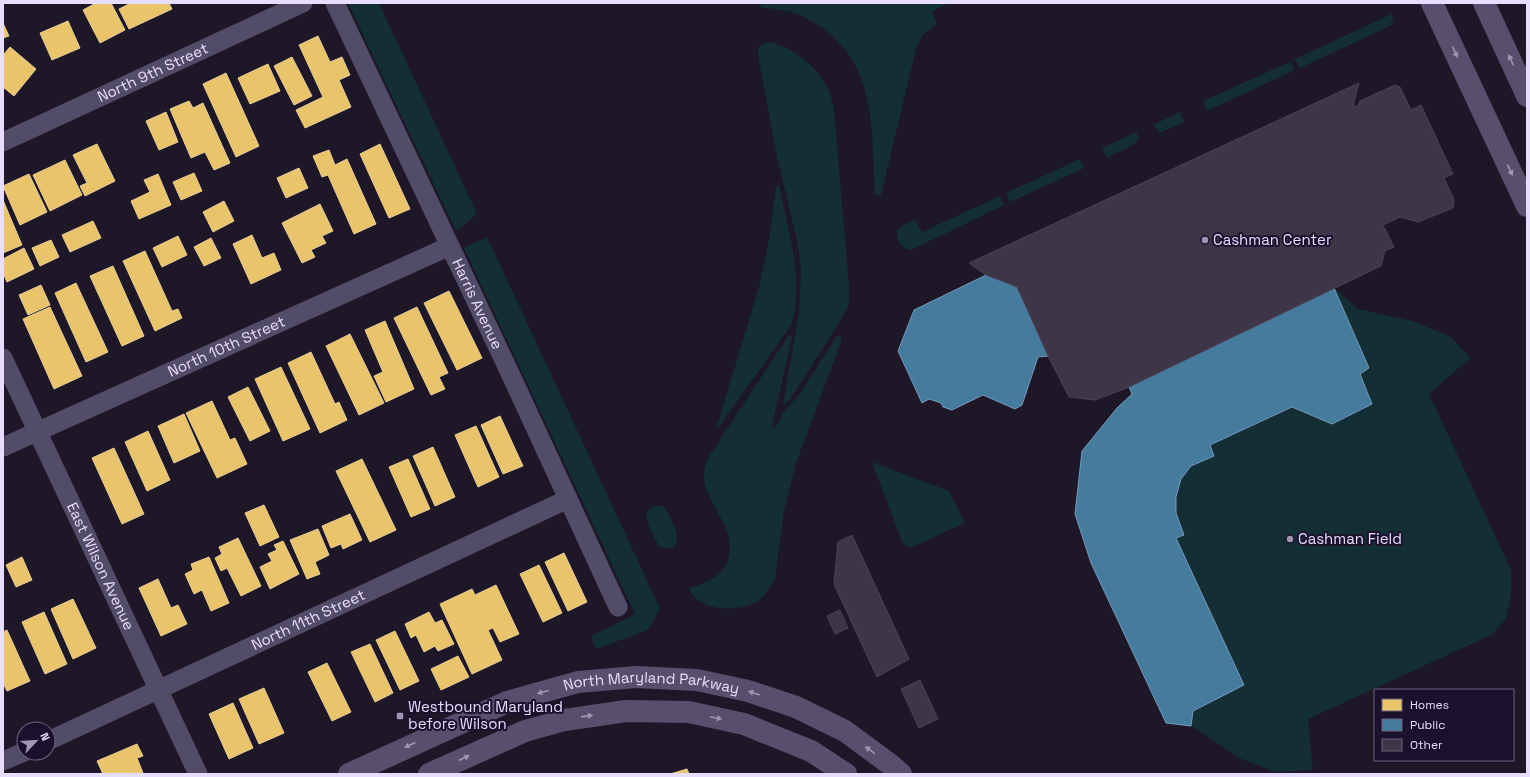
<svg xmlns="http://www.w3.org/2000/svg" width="1530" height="777" viewBox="0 0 1530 777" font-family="'Space Grotesk',sans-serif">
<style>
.green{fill:#142e36}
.homes{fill:#e9c46a;stroke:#e8cc97}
.public{fill:#457b9d;stroke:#7698ba}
.building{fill:#3d3648;stroke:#4b4259}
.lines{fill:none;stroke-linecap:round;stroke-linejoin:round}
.street{stroke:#534c68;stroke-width:19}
.secondary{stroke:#574f6d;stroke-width:22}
.oneway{fill:#9f96b6}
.poi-dot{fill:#a098b3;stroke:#1b112d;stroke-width:1.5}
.labels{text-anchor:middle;stroke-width:4;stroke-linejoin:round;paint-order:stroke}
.street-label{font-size:15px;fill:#e7ddff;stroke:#1b112d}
.poi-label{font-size:15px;fill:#e7ddff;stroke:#1b112d;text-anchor:start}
</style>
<rect width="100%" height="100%" fill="#1d1727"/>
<!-- green -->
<path class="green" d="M 348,3 L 379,3 L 477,214 L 458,230 L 455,229 Z
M 759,3 L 950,3 L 932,11 L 937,24 L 924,34 L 917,45 L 881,195 L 875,195 C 872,132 877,61 816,24 C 811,21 805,17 800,15 C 788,10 773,9 761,7 Z
M 1392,14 L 1393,19 L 1392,25 L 1300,68 L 1295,59 Z
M 767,42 C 789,44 811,62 823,80 C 829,88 832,99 834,109 L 849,285 L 849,302 L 846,311 L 808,372 L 787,403 L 783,405 L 799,313 L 801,271 L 798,245 L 777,156 L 758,56 L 758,48 L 762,44 Z
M 1290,62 L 1295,70 L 1207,111 L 1203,101 Z
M 1180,112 L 1185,122 L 1162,132 L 1159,132 L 1153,125 Z
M 1136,132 L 1139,138 L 1135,144 L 1107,158 L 1102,148 Z
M 1080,159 L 1084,168 L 1010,202 L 1006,193 Z
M 779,185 C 788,229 804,279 792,324 L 719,427 L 717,426 L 759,287 L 769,240 L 776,186 Z
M 1000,196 L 1004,205 L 911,250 C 901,249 896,240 897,230 L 910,221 L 915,220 L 922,232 Z
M 487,237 L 658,604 L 659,610 L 648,630 L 596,649 L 591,636 L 635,614 L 464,248 Z
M 1334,288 L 1358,309 L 1412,321 L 1451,337 L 1470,358 L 1429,394 L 1511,570 L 1511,594 L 1506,619 L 1491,635 L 1308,719 L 1313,770 L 1275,772 L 1239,758 L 1193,727 L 1166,723 L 1091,563 L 1075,514 L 1082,451 L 1117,408 L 1132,394 Z
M 789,335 L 791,335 L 792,337 L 772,426 L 775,428 L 783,413 L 799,395 L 837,336 L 841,335 L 842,339 L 796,463 L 784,511 L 775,578 C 771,587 765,596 756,602 C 738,613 698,611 689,589 L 690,588 C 707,582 724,577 729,557 C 736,529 708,506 704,479 C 703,472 706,465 708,458 Z
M 872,462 L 949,491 L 965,523 L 913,547 L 909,547 L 903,544 Z
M 656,505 L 663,506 C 669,513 684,540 673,547 C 669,549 664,548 660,547 C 656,542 645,520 646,514 C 647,509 652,507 656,505 Z"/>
<!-- homes -->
<path class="homes" d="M 96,3 L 111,3 L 125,30 L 100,43 L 83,10 Z
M 131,3 L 169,3 L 172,9 L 129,29 L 119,9 Z
M 68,21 L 80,48 L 52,60 L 40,33 Z
M 3,23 L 9,36 L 3,38 Z
M 318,36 L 330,62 L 342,57 L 350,75 L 339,80 L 351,107 L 305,128 L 296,110 L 323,97 L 299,45 Z
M 10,47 L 36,69 L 14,96 L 3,87 L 3,55 Z
M 292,57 L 312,96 L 294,105 L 274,66 Z
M 268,64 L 280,91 L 250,104 L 238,78 Z
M 226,73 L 259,146 L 236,157 L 203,84 Z
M 189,101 L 193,108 L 203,103 L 230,163 L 214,170 L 205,152 L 191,158 L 170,109 Z
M 166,112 L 178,142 L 159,150 L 146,121 Z
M 97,144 L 115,181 L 85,196 L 80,186 L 87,183 L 73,155 Z
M 380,144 L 410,209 L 389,218 L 360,154 Z
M 329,150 L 335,165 L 347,159 L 376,224 L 354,234 L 328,175 L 322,177 L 313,156 Z
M 65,160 L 82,195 L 50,211 L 33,175 Z
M 299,168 L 308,188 L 286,198 L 277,178 Z
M 194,173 L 202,191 L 181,200 L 173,182 Z
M 29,174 L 47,212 L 20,225 L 3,186 Z
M 158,174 L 171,205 L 139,219 L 131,201 L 150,192 L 144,180 Z
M 3,200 L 22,245 L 3,253 Z
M 224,201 L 234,221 L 213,232 L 203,212 Z
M 320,204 L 333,231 L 322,236 L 326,243 L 311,250 L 315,257 L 302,263 L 282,223 Z
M 93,221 L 101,238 L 70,252 L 62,235 Z
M 252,235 L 262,258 L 274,253 L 281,270 L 251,284 L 233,244 Z
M 178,236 L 187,255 L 162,267 L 153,248 Z
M 211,238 L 221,258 L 204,266 L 194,247 Z
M 51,240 L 59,257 L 40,266 L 32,248 Z
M 24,248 L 34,269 L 7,282 L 3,273 L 3,259 Z
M 145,251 L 172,311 L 178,309 L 182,318 L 155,331 L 123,261 Z
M 113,266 L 144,336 L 122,346 L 90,276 Z
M 76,283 L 108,352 L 86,362 L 55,293 Z
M 41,285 L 50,305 L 28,315 L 19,295 Z
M 449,291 L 482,358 L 457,370 L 424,303 Z
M 50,307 L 82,376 L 54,389 L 23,319 Z
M 417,307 L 448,373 L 439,377 L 445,389 L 431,395 L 394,318 Z
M 385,321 L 414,389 L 386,402 L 374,376 L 383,372 L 365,330 Z
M 350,334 L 384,403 L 359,415 L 326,346 Z
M 311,352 L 335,404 L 339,402 L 347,420 L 320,433 L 288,363 Z
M 281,367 L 310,429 L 283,441 L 255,379 Z
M 248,387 L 270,431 L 250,441 L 228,397 Z
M 212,401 L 230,440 L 235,438 L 247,464 L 217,478 L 186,413 Z
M 184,414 L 200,451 L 174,463 L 158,426 Z
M 500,416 L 523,466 L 503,474 L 481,425 Z
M 476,426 L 499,477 L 478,487 L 455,435 Z
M 148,431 L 170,480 L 147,491 L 125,442 Z
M 433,447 L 455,497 L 435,506 L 413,456 Z
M 114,448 L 144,514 L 122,524 L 92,458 Z
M 362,459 L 396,530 L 370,542 L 336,471 Z
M 408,459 L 430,509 L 411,517 L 389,467 Z
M 264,505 L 279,537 L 260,546 L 245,513 Z
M 350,514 L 362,540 L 343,549 L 341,544 L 331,548 L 322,526 Z
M 318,529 L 329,555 L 315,562 L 320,574 L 307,579 L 290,540 Z
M 238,538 L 261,586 L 241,596 L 227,568 L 221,571 L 215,558 L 222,554 L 219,547 Z
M 283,541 L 299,574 L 270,589 L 260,567 L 272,561 L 268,554 L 277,550 L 274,545 Z
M 564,553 L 587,602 L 568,611 L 545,562 Z
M 22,557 L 32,580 L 16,587 L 6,565 Z
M 209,557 L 229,603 L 211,611 L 202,590 L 194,594 L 185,574 L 193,570 L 191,564 Z
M 539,565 L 562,613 L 543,622 L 520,574 Z
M 158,579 L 171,608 L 178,605 L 187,624 L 161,636 L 139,588 Z
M 496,585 L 519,634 L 500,642 L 493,628 L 488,630 L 502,660 L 472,674 L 440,604 L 472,589 L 475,595 Z
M 73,599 L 96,648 L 73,659 L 51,609 Z
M 44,612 L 67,664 L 45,674 L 22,622 Z
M 429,612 L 435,623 L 442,620 L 454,644 L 438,651 L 435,646 L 424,652 L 416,635 L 411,638 L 405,624 Z
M 7,630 L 30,681 L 7,691 L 3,683 L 3,632 Z
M 395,631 L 419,681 L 400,690 L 376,640 Z
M 370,644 L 393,693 L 375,702 L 351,652 Z
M 458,656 L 469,677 L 441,690 L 431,669 Z
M 327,663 L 351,712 L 332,721 L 308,672 Z
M 264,688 L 284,733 L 259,744 L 239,699 Z
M 233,703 L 253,748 L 229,759 L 209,714 Z
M 137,744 L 143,756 L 137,758 L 143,773 L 140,774 L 103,774 L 97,761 Z
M 687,769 L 689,774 L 670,774 Z"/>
<!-- public -->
<path class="public" d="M 986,275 L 1017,287 L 1048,356 L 1038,357 L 1022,405 L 1015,409 L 983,395 L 952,410 L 943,407 L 941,403 L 929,399 L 922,403 L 898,351 L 914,310 Z
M 1334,288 L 1369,368 L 1360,374 L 1372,404 L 1332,424 L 1292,407 L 1210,445 L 1214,456 L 1191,466 L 1181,479 L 1176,497 L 1176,513 L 1184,535 L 1176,538 L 1244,685 L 1193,711 L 1191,726 L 1166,723 L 1091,563 L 1075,514 L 1082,451 L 1117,408 L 1132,394 L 1129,387 Z"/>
<!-- building -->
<path class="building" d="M 1359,83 L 1353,105 L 1357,107 L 1360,101 L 1395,85 L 1400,87 L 1411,110 L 1421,105 L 1453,174 L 1444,178 L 1454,200 L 1453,208 L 1418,222 L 1400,217 L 1383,225 L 1394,247 L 1385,251 L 1381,266 L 1129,387 L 1095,400 L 1069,397 L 1048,356 L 1017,287 L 986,275 L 969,263 Z
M 852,535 L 909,659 L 877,677 L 834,584 L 838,542 Z
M 840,610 L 848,628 L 835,634 L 827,616 Z
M 920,680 L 938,719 L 919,728 L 901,689 Z"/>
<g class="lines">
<!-- street -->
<g class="street">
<path id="s1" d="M 335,3 L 509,371 L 618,607"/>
<path id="s2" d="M 3,142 L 303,3"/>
<path id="s3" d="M 3,358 L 198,774"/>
<path id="s4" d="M 3,447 L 450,246"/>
<path id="s5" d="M 48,741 L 568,499"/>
<path d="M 3,761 L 24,752"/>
</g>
<!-- secondary -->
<g class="secondary">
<path d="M 1432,3 L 1527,206"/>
<path d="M 1484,3 L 1527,96"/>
<path id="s6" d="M 349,774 L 507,702 L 578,682 L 636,677 L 697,680 L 748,691 L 796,707 L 845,731 L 891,765 L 901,774"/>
<path d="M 429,774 L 525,731 L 565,720 L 626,711 L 689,712 L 744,724 L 811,751 L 846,774"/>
</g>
</g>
<!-- one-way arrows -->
<defs><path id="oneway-solid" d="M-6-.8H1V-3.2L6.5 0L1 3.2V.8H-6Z"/></defs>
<g class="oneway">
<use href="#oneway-solid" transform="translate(1455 52) rotate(65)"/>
<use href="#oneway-solid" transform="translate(1511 60) rotate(-115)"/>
<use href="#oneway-solid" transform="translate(1510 170) rotate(65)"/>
<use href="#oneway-solid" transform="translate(543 692) rotate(165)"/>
<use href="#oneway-solid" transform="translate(754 693) rotate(-161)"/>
<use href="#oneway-solid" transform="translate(587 716) rotate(-8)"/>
<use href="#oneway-solid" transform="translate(716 718) rotate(12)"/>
<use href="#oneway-solid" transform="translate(410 745) rotate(155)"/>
<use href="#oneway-solid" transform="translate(870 750) rotate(-144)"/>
<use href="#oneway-solid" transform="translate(464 758) rotate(-25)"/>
</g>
<!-- markers -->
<g class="poi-dot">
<circle cx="1205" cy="240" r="4"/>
<circle cx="1290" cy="539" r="4"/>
<rect x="396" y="712" width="8" height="8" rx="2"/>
</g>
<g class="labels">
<!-- street labels -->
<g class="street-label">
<text dy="5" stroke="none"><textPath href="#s2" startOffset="165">North 9th Street</textPath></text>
<text dy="5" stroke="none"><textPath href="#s1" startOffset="333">Harris Avenue</textPath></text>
<text dy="5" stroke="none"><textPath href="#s4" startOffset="245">North 10th Street</textPath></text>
<text dy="5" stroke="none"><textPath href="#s3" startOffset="230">East Wilson Avenue</textPath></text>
<text dy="5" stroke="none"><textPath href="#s5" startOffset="287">North 11th Street</textPath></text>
<text dy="5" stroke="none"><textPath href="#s6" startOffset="321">North Maryland Parkway</textPath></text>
</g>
<!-- poi labels -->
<g class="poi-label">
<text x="1213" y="245">Cashman Center</text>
<text x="1298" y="544">Cashman Field</text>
<text x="408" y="712">Westbound Maryland<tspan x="408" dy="17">before Wilson</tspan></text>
</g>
</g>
<!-- border -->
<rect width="1530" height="777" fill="none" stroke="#e7ddff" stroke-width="8"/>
<!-- legend -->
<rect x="1374" y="689" width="140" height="72" fill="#1b112d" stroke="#6d6381"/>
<rect x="1382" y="699" width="20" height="12" fill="#e9c46a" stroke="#6d6381"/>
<text x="1410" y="709" font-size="12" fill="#e7ddff">Homes</text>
<rect x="1382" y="719" width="20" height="12" fill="#457b9d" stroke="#6d6381"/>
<text x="1410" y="729" font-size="12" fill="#e7ddff">Public</text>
<rect x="1382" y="739" width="20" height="12" fill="#3d3648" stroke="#6d6381"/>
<text x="1410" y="749" font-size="12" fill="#e7ddff">Other</text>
<!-- north arrow -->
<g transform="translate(36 741) rotate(65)"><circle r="19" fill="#1b112d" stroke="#6d6381"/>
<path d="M0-3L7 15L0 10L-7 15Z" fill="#a098b3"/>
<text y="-6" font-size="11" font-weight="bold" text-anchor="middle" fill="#e7ddff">N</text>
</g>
</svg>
